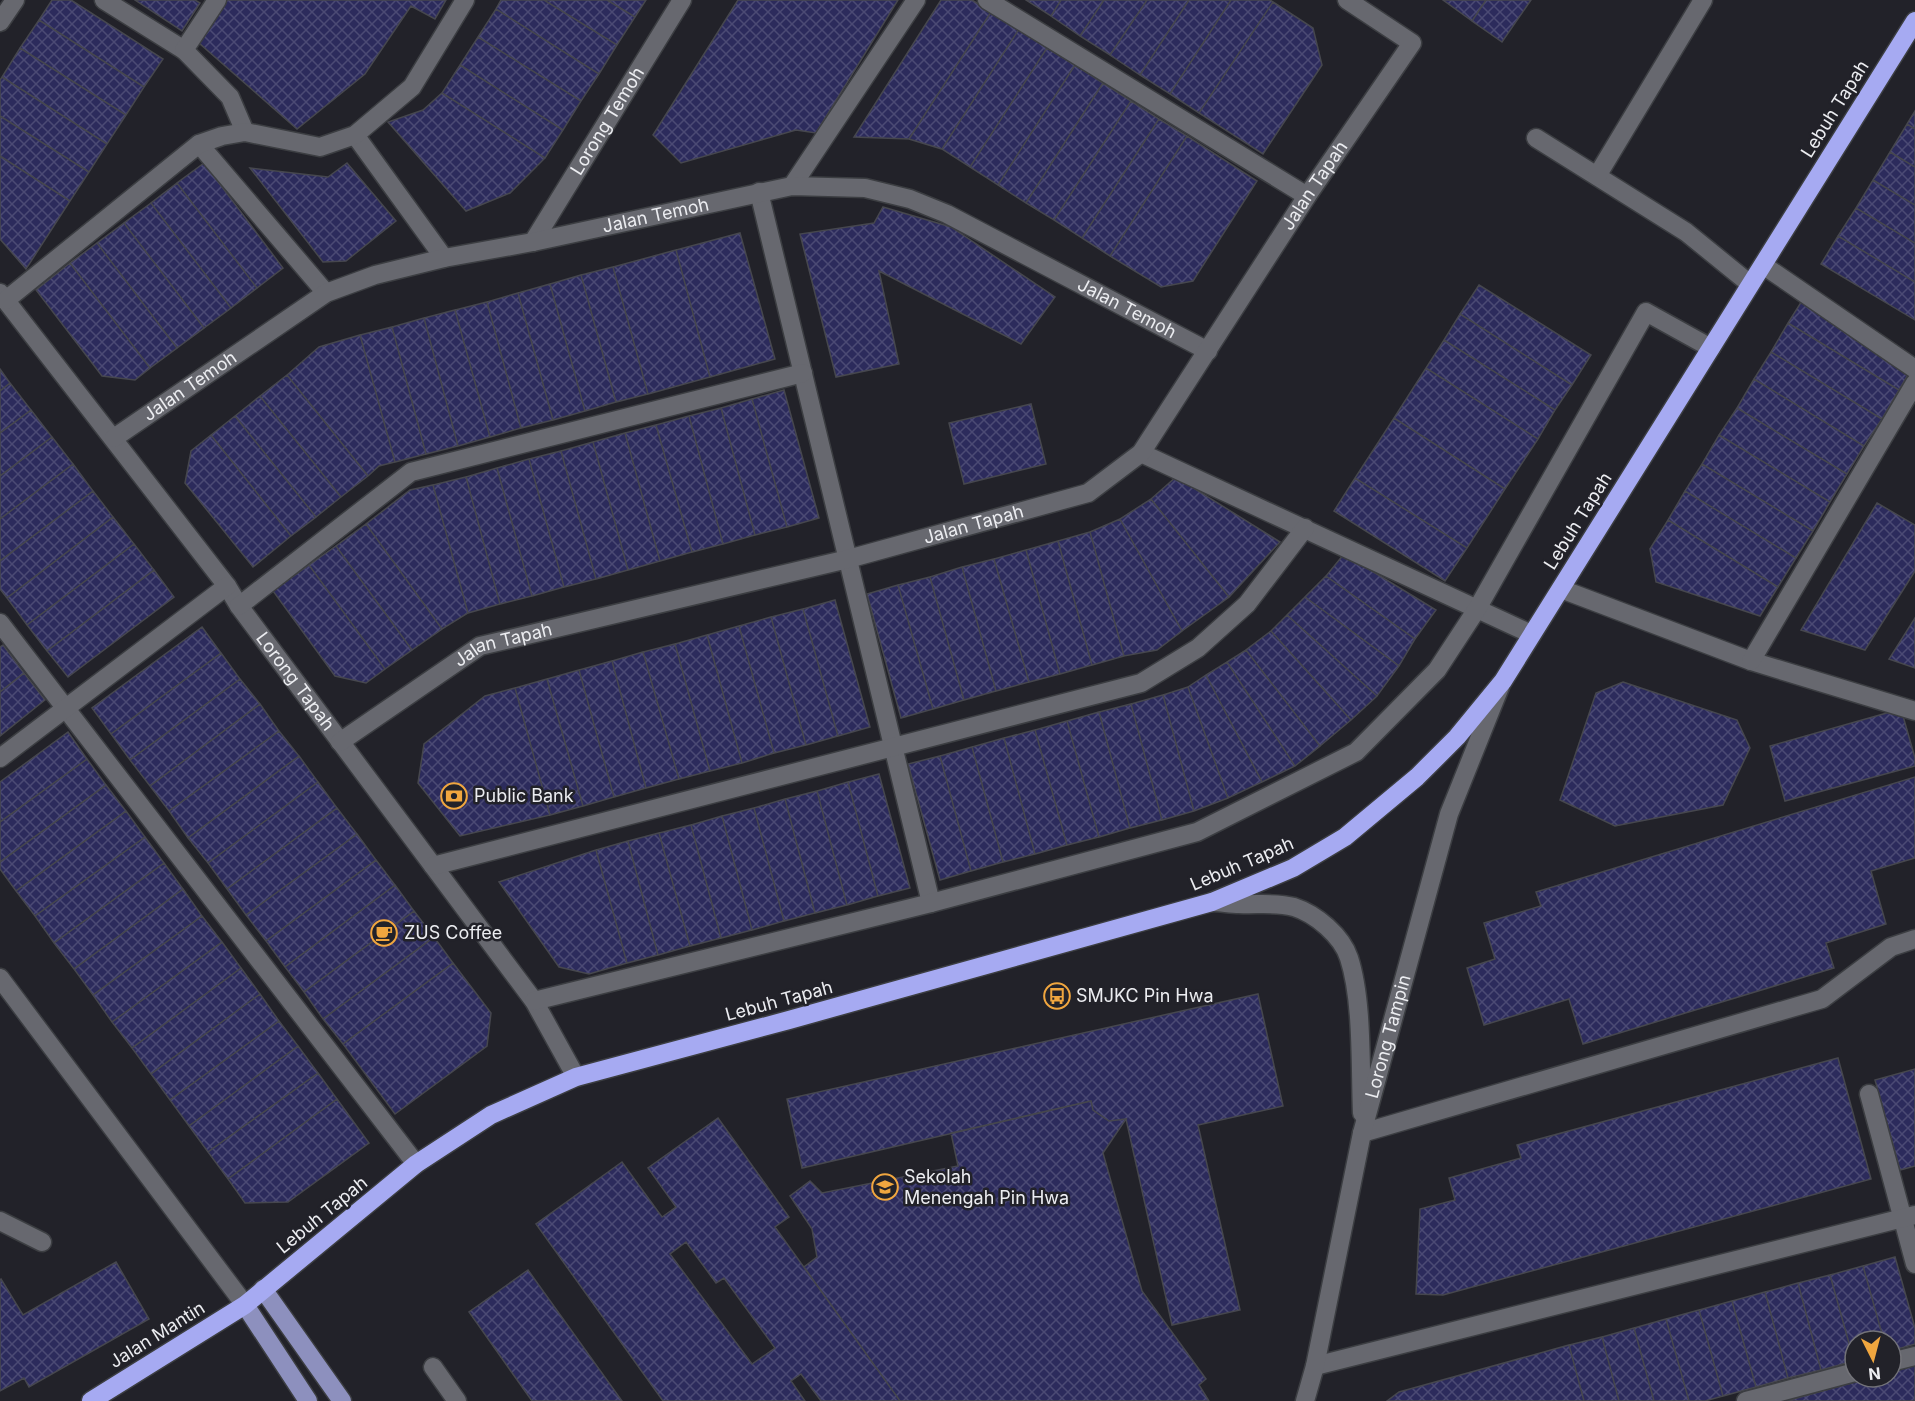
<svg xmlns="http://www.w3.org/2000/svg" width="1915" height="1401" viewBox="0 0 1915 1401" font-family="Inter,sans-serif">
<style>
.building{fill:url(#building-cross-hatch);stroke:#46474e;stroke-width:1.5;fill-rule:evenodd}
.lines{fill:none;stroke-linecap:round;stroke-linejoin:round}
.minor-casing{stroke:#3c3e42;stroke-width:21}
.major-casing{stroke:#3c3e42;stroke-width:21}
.highway-casing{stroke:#3c3e42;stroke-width:21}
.minor{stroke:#67686f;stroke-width:18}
.major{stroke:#8d90be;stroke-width:18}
.highway{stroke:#a6aaf2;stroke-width:18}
.labels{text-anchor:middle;stroke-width:5;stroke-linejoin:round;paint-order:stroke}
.street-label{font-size:18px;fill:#ecedf1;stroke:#222229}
.poi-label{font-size:18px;fill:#ecedf1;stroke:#222229;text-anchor:start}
</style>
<defs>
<pattern id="building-cross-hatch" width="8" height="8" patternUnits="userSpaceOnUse" patternTransform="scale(1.5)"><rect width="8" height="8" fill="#2c2b5c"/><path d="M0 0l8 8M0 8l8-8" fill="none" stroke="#4b4a74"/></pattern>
</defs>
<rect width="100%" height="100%" fill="#222229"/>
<!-- building -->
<path class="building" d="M 52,0 L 71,0 L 163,59 L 144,87 L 39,20 Z
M 135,0 L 195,0 L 200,3 L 182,31 Z
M 227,0 L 446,0 L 435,19 L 411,6 L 365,74 L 297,129 L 199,43 Z
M 501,0 L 544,0 L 617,45 L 599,74 L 496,9 Z
M 544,0 L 607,0 L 635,17 L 617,45 Z
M 607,0 L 646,0 L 635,17 Z
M 738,0 L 898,0 L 816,133 L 796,130 L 681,163 L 653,135 Z
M 941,0 L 972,0 L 991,12 L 909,139 L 854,137 Z
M 1026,0 L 1061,0 L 1051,16 Z
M 1061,0 L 1104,0 L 1080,36 L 1051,16 Z
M 1104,0 L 1147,0 L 1110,55 L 1080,36 Z
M 1147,0 L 1189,0 L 1140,75 L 1110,55 Z
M 1189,0 L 1231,0 L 1170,94 L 1140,75 Z
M 1231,0 L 1270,0 L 1273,2 L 1199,113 L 1170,94 Z
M 1443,0 L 1486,0 L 1472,21 Z
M 1486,0 L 1531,0 L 1502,42 L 1472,21 Z
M 1273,2 L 1313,28 L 1322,65 L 1263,154 L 1199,113 Z
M 496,9 L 599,74 L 581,101 L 478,37 Z
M 991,12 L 1019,29 L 942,149 L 909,139 Z
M 39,20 L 144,87 L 126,115 L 20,48 Z
M 1019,29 L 1047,48 L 970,167 L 942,149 Z
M 478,37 L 581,101 L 563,130 L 460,65 Z
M 20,48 L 126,115 L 107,144 L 2,77 Z
M 1047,48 L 1075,65 L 998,185 L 970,167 Z
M 460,65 L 563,130 L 545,158 L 442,93 Z
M 1075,65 L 1103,83 L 1026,203 L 998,185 Z
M 2,77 L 107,144 L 89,172 L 0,116 L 0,80 Z
M 1103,83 L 1131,101 L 1054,220 L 1026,203 Z
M 442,93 L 545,158 L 510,193 L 466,211 L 388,122 L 423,110 Z
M 1131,101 L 1159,119 L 1082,238 L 1054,220 Z
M 1915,111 L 1915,129 L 1907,124 Z
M 0,116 L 89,172 L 70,201 L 0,156 Z
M 1159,119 L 1187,136 L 1110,256 L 1082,238 Z
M 1907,124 L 1915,129 L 1915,167 L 1890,152 Z
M 1187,136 L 1257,181 L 1193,281 L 1161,287 L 1110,256 Z
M 1890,152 L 1915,167 L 1915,205 L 1873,180 Z
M 0,156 L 70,201 L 26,269 L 0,239 Z
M 204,163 L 283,268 L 257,288 L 177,183 Z
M 347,163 L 396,221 L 346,261 L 323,262 L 250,168 L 328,177 Z
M 1873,180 L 1915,205 L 1915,243 L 1856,208 Z
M 177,183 L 257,288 L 231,308 L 151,203 Z
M 151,203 L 231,308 L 204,328 L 124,223 Z
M 883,207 L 951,227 L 1055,297 L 1021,344 L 879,271 L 899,364 L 836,377 L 800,234 L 874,223 Z
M 1856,208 L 1915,243 L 1915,282 L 1838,236 Z
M 124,223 L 204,328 L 177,348 L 97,243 Z
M 740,233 L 775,359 L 710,377 L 676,250 Z
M 1838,236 L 1915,282 L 1915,320 L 1821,264 Z
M 97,243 L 177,348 L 150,368 L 70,263 Z
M 676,250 L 710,377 L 648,394 L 613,267 Z
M 70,263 L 150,368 L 135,380 L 102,376 L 36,290 Z
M 613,267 L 648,394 L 616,402 L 581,275 Z
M 581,275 L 616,402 L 585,411 L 550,284 Z
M 550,284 L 585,411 L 553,420 L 518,293 Z
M 1479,285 L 1591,355 L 1572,385 L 1460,314 Z
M 518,293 L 553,420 L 521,428 L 487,302 Z
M 1805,296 L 1915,363 L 1899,390 L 1788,323 Z
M 487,302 L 521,428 L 490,437 L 455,310 Z
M 455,310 L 490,437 L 458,446 L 424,318 Z
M 1460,314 L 1572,385 L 1555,410 L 1444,340 Z
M 424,318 L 458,446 L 426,454 L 392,327 Z
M 1788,323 L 1899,390 L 1882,419 L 1771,352 Z
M 392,327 L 426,454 L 395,462 L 360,335 Z
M 360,335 L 395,462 L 379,466 L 368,476 L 287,375 L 319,347 Z
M 1444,340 L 1555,410 L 1538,439 L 1426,368 Z
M 1771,352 L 1882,419 L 1864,446 L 1754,379 Z
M 1426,368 L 1538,439 L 1505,489 L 1394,418 Z
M 0,369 L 10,383 L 0,391 Z
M 287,375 L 368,476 L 341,497 L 260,396 Z
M 1754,379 L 1864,446 L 1847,474 L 1737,408 Z
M 10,383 L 31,410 L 0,433 L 0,391 Z
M 784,390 L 819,518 L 787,527 L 752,399 Z
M 260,396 L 341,497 L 316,517 L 235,416 Z
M 752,399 L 787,527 L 755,535 L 721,408 Z
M 1031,404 L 1046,464 L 964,484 L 949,423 Z
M 721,408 L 755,535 L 723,544 L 689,416 Z
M 1737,408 L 1847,474 L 1830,502 L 1719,435 Z
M 31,410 L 52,437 L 0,476 L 0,433 Z
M 235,416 L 316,517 L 291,536 L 211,435 Z
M 689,416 L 723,544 L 692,552 L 656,425 Z
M 1394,418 L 1505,489 L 1467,548 L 1355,478 Z
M 656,425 L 692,552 L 660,561 L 625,433 Z
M 625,433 L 660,561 L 628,570 L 593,442 Z
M 211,435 L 291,536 L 253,567 L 185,483 L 191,451 Z
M 1719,435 L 1830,502 L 1813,531 L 1702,464 Z
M 52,437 L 73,464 L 0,519 L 0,476 Z
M 593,442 L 628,570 L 596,579 L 561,451 Z
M 561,451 L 596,579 L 564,587 L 529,459 Z
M 529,459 L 564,587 L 532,596 L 497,468 Z
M 73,464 L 93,491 L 0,561 L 0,519 Z
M 1702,464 L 1813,531 L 1796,558 L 1685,491 Z
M 497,468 L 532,596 L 500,604 L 466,477 Z
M 466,477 L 500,604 L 468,613 L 433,485 Z
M 1176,477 L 1280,542 L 1229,597 L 1151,499 Z
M 1355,478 L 1467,548 L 1445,581 L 1334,511 Z
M 433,485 L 468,613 L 442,629 L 366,524 L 410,490 Z
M 93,491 L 113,517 L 7,598 L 0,589 L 0,561 Z
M 1685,491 L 1796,558 L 1778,587 L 1668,520 Z
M 1151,499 L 1229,597 L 1182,631 L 1120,519 Z
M 1877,503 L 1915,525 L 1915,571 L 1865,650 L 1801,630 Z
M 113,517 L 134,544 L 27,625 L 7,598 Z
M 1120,519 L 1182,631 L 1157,650 L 1124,656 L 1090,532 Z
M 1668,520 L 1778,587 L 1760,616 L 1656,582 L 1650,549 Z
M 366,524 L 442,629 L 412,650 L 336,546 Z
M 1090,532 L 1124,656 L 1092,665 L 1058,541 Z
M 1058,541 L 1092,665 L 1060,674 L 1026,550 Z
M 134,544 L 154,570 L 47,651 L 27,625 Z
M 336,546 L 412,650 L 385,669 L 309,565 Z
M 1026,550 L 1060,674 L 1029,682 L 994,559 Z
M 1344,554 L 1436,610 L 1415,639 L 1326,576 Z
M 994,559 L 1029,682 L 996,691 L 962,567 Z
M 309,565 L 385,669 L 366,683 L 335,676 L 273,591 Z
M 962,567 L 996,691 L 964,700 L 930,577 Z
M 154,570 L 174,597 L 68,677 L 47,651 Z
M 1326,576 L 1415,639 L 1399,666 L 1305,597 Z
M 930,577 L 964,700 L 933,709 L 898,585 Z
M 898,585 L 933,709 L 901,718 L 867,594 Z
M 1305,597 L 1399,666 L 1377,696 L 1287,615 Z
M 835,600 L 870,727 L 838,736 L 803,609 Z
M 803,609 L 838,736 L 806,745 L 771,617 Z
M 1287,615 L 1377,696 L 1351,720 L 1271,631 Z
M 771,617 L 806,745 L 774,753 L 739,626 Z
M 1915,618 L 1915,668 L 1889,659 Z
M 739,626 L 774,753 L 742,763 L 707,635 Z
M 202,627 L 221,653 L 111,734 L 92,708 Z
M 1271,631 L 1351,720 L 1320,746 L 1246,650 Z
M 707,635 L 742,763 L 710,771 L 675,644 Z
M 675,644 L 710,771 L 679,779 L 643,652 Z
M 3,645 L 24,673 L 0,692 L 0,647 Z
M 1246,650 L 1320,746 L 1295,766 L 1227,662 Z
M 643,652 L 679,779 L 646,788 L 612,661 Z
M 221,653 L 240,679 L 130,760 L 111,734 Z
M 612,661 L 646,788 L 614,797 L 579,670 Z
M 1227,662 L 1295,766 L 1262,782 L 1206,675 Z
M 579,670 L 614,797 L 583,806 L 547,679 Z
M 24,673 L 45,700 L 0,736 L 0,692 Z
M 1206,675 L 1262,782 L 1228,798 L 1188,687 Z
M 240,679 L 260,704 L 150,786 L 130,760 Z
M 547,679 L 583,806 L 550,815 L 515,688 Z
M 1623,682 L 1737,720 L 1750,748 L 1723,805 L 1615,826 L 1560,800 L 1596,693 Z
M 1188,687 L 1228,798 L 1194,811 L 1163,695 Z
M 515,688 L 550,815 L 460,836 L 418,783 L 424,744 L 485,696 Z
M 1163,695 L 1194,811 L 1162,820 L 1131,704 Z
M 260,704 L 279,731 L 169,811 L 150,786 Z
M 1131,704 L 1162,820 L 1130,828 L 1099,712 Z
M 1901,709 L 1915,758 L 1915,766 L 1785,801 L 1770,746 Z
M 1099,712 L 1130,828 L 1099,837 L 1067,721 Z
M 1067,721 L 1099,837 L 1067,845 L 1035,730 Z
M 1035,730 L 1067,845 L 1035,854 L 1004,738 Z
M 279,731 L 299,756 L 188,838 L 169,811 Z
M 68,732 L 87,759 L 0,822 L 0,782 Z
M 1004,738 L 1035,854 L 1003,862 L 972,747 Z
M 972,747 L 1003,862 L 971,871 L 940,756 Z
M 299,756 L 318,782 L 208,863 L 188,838 Z
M 940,756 L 971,871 L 940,880 L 908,764 Z
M 87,759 L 106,785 L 0,862 L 0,822 Z
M 879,774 L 910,888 L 878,896 L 848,782 Z
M 1915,777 L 1915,858 L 1871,871 L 1886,924 L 1826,943 L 1834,968 L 1583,1044 L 1569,999 L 1484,1025 L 1467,968 L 1495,959 L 1484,923 L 1541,906 L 1536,892 Z
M 318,782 L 337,808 L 227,889 L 208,863 Z
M 848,782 L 878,896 L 847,905 L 817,791 Z
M 106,785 L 126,811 L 16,891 L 0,869 L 0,862 Z
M 817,791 L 847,905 L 815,913 L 785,799 Z
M 785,799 L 815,913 L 784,921 L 754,808 Z
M 337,808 L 357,834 L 246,915 L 227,889 Z
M 754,808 L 784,921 L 752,930 L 722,816 Z
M 126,811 L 145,837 L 35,916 L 16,891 Z
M 722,816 L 752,930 L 721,938 L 691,825 Z
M 691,825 L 721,938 L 690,946 L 659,833 Z
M 659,833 L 690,946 L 658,955 L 628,841 Z
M 357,834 L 376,860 L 266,941 L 246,915 Z
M 145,837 L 164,863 L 54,943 L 35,916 Z
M 628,841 L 658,955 L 627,963 L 596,850 Z
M 596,850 L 627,963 L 589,974 L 559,967 L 499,882 Z
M 376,860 L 395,885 L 285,967 L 266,941 Z
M 164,863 L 183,889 L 74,969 L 54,943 Z
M 395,885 L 414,911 L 304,992 L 285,967 Z
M 183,889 L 202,916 L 93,995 L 74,969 Z
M 414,911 L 434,937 L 323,1019 L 304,992 Z
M 202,916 L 222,942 L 112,1022 L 93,995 Z
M 434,937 L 453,963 L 343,1044 L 323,1019 Z
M 222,942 L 241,968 L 132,1048 L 112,1022 Z
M 453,963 L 491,1013 L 487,1046 L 395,1114 L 343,1044 Z
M 241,968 L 260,994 L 151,1074 L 132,1048 Z
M 260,994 L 279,1021 L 170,1100 L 151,1074 Z
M 1258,994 L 1283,1106 L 1198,1125 L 1240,1310 L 1172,1325 L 1126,1119 L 1109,1121 L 1093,1110 L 1091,1101 L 802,1168 L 787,1099 Z
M 279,1021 L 298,1046 L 189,1126 L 170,1100 Z
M 298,1046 L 318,1073 L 208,1152 L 189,1126 Z
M 1838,1058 L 1871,1179 L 1443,1295 L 1416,1294 L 1420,1209 L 1455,1200 L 1449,1178 L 1521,1158 L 1517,1145 Z
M 1915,1069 L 1915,1166 L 1900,1170 L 1875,1080 Z
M 318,1073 L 337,1099 L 228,1179 L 208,1152 Z
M 337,1099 L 369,1143 L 288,1202 L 245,1203 L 228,1179 Z
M 1091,1101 L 1093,1110 L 1109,1121 L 1126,1119 L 1103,1153 L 1142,1291 L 1206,1379 L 1199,1385 L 1209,1401 L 900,1401 L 804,1267 L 817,1257 L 812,1229 L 790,1196 L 810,1181 L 822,1193 L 958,1166 L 951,1133 Z
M 718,1118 L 789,1217 L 775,1227 L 900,1401 L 821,1401 L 801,1374 L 791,1381 L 805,1401 L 663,1401 L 536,1224 L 622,1162 L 662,1217 L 676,1207 L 648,1168 ZM 686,1242 L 716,1283 L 724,1278 L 775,1348 L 752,1364 L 670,1254 Z
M 1895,1257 L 1915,1328 L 1915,1344 L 1891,1351 L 1891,1341 L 1884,1341 L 1863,1266 Z
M 116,1262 L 149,1319 L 29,1387 L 24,1378 L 0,1391 L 0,1280 L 1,1279 L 23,1315 Z
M 1863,1266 L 1884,1341 L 1855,1341 L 1854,1361 L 1830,1275 Z
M 528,1270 L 622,1401 L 532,1401 L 469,1312 Z
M 1830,1275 L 1854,1361 L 1821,1370 L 1798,1283 Z
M 1798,1283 L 1821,1370 L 1788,1378 L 1765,1292 Z
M 1765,1292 L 1788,1378 L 1756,1387 L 1732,1301 Z
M 1732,1301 L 1756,1387 L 1723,1396 L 1699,1310 Z
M 1699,1310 L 1723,1396 L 1705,1401 L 1689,1401 L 1666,1319 Z
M 1666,1319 L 1689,1401 L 1654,1401 L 1634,1328 Z
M 1634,1328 L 1654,1401 L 1619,1401 L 1602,1337 Z
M 1602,1337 L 1619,1401 L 1584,1401 L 1569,1345 Z
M 1569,1345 L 1584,1401 L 1387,1401 L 1399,1392 Z
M 1915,1365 L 1915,1401 L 1786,1401 L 1873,1377 L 1891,1377 L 1891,1372 Z"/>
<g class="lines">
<!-- minor casing -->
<g class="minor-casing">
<g id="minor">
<path d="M 104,0 L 184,50"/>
<path d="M 217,0 L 184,50 L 230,97 L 245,132"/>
<path d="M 987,0 L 1307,196"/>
<path d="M 0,22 L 15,0"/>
<path d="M 355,135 L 444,258"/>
<path d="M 1536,138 L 1686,232 L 1750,284"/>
<path d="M 199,144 L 326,293"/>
<path d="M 1597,176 L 1703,0"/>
<path d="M 792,186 L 916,0"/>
<path d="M 759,192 L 931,903"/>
<path id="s1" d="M 533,242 L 682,0"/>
<path d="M 1763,265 L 1915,369"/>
<path id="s2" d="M 0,293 L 227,586 L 239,606 L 534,1001 L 576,1077"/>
<path d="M 6,300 L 199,144 L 222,136 L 245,132 L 320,147 L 355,135 L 412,87 L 465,0"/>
<path id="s3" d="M 114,438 L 326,293 L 375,275 L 444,258 L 533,242 L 792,186 L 865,188 L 910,199 L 947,214 L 1208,351"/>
<path d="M 1141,453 L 1531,634"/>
<path d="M 1561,589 L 1751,661 L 1915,711"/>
<path d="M 239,606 L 411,472 L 803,373"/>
<path d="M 0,623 L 416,1164"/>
<path d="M 1751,661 L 1915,383"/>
<path id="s4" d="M 340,742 L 480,646 L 848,559 L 1088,493 L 1141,453 L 1307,196 L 1412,43 L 1347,0"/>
<path d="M 0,758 L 227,586"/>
<path d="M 433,866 L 1141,683 L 1198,648 L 1247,604 L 1305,528"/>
<path d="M 1212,902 C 1221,902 1230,904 1239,904 C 1258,905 1275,902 1294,907 C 1316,914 1342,936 1349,958 C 1363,1001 1360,1067 1362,1113"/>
<path d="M 0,978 L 245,1305"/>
<path d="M 534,1001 L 931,903 L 1197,832 L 1356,752 L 1437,670 L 1477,609 L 1646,312 L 1711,348"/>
<path d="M 1869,1094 L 1915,1264"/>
<path d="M 1362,1133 L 1822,999 L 1891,947 L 1915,939"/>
<path d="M 0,1221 L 42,1242"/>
<path d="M 1891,1362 L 1915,1356"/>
<path d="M 1315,1366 L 1915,1215"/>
<path d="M 433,1367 L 457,1401"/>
<path id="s5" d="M 1305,1401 L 1315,1366 L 1362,1133 L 1449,814 L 1500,687"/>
<path d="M 1746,1401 L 1855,1372"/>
</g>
</g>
<!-- major casing -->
<g class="major-casing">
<path id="major" d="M 263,1289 L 342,1401
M 245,1305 L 308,1401"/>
</g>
<!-- highway casing -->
<g class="highway-casing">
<path id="highway" d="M 91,1401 L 245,1305 L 416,1164 L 491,1115 L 576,1077 L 789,1020 L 1212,902 L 1293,868 L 1345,837 L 1417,777 L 1457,737 L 1503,681 L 1915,21"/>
</g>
<!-- minor -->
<use href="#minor" class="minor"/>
<!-- major -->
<use href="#major" class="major"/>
<!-- highway -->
<use href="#highway" class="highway"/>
</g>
<!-- icons -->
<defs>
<g id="bank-ring" transform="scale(1.35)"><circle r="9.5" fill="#222229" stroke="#f0a63f" stroke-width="1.5"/><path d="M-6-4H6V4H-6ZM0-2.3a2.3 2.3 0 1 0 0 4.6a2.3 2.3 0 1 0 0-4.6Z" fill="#f0a63f"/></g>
<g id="cafe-ring" transform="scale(1.35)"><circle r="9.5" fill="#222229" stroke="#f0a63f" stroke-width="1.5"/><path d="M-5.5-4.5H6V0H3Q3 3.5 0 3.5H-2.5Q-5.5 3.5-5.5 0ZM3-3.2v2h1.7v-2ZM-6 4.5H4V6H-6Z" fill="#f0a63f"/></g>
<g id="bus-ring" transform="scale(1.35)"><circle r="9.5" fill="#222229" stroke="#f0a63f" stroke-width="1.5"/><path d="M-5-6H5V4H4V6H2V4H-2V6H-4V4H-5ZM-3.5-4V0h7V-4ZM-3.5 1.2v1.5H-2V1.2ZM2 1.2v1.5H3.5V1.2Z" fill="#f0a63f"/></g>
<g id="school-ring" transform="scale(1.35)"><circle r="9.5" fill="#222229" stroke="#f0a63f" stroke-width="1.5"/><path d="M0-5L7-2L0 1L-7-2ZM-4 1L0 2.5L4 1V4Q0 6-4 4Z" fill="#f0a63f"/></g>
</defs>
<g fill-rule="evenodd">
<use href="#bank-ring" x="454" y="796"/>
<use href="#cafe-ring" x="384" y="933"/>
<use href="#bus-ring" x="1057" y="996"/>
<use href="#school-ring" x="885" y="1187"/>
</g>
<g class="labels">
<!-- street labels -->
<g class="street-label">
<text transform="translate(1835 109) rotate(-58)" y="6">Lebuh Tapah</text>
<text dy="6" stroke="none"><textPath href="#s1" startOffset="142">Lorong Temoh</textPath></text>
<text dy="6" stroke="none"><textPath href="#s4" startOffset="1182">Jalan Tapah</textPath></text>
<text dy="6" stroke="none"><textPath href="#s3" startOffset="596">Jalan Temoh</textPath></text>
<text dy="6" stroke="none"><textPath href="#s3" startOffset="1098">Jalan Temoh</textPath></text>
<text dy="6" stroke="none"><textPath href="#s3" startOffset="92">Jalan Temoh</textPath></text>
<text transform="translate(1578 521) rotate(-58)" y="6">Lebuh Tapah</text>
<text dy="6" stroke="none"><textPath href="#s4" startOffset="678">Jalan Tapah</textPath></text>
<text dy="6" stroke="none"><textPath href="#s4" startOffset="192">Jalan Tapah</textPath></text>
<text dy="6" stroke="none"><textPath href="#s2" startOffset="488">Lorong Tapah</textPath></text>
<text transform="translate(1242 864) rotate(-23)" y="6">Lebuh Tapah</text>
<text transform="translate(779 1001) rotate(-15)" y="6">Lebuh Tapah</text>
<text dy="6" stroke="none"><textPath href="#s5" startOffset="374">Lorong Tampin</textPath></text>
<text transform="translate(322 1215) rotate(-39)" y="6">Lebuh Tapah</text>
<text transform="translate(157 1335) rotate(-32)" y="6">Jalan Mantin</text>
</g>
<!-- poi labels -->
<g class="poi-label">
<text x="474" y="802">Public Bank</text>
<text x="404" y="939">ZUS Coffee</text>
<text x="1076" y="1002">SMJKC Pin Hwa</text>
<text x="904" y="1183">Sekolah<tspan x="904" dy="21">Menengah Pin Hwa</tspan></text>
</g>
</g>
<!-- north arrow -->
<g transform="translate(1873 1359) rotate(174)"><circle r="28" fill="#222229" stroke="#737379" stroke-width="1.5"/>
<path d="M0-4.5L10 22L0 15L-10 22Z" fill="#f0a63f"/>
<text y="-9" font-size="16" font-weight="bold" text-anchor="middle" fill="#ecedf1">N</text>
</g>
</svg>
